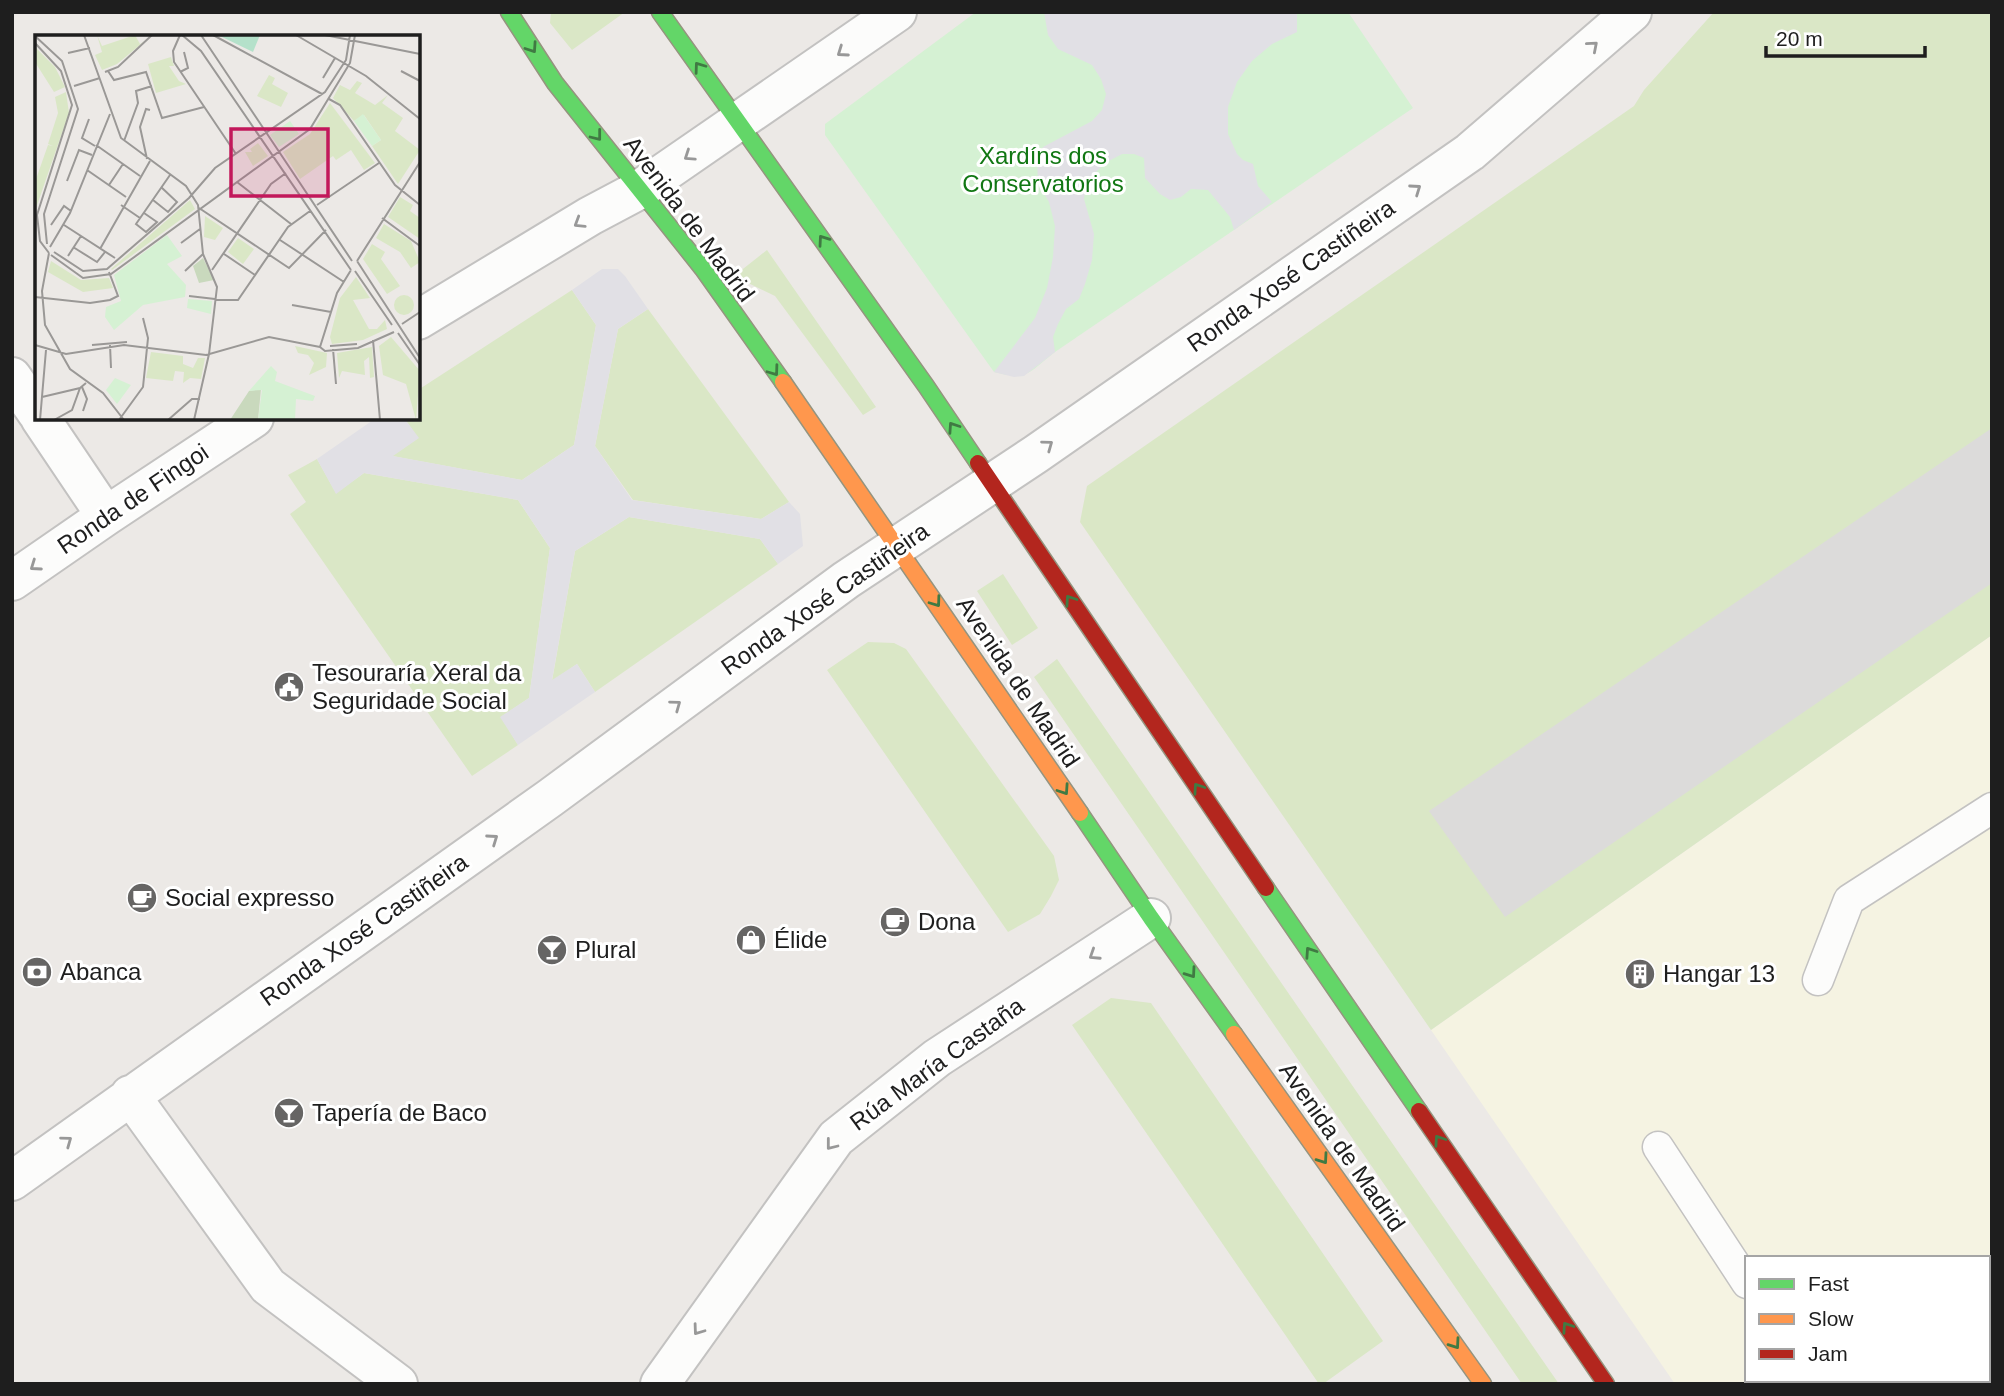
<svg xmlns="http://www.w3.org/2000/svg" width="2004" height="1396" viewBox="0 0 2004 1396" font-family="Arial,sans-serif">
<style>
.education{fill:#f5f3e2}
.grass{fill:#dae7c6}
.park{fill:#d5f1d3}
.parking{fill:#dcdbda}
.plaza{fill:#e1e0e5}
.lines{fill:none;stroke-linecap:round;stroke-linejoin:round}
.lane-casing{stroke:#c3c2c1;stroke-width:33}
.street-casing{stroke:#c3c2c1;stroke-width:42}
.fast-casing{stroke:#95947f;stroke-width:19}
.slow-casing{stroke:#95947f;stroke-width:19}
.jam-casing{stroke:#95947f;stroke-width:19}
.lane{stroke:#fcfcfb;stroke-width:30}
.street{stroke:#fcfcfb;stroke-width:38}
.fast{stroke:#63d668;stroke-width:16}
.slow{stroke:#ff974d;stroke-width:16}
.jam{stroke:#b3261e;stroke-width:16}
.oneway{stroke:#989898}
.oneway2{stroke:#407a43}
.labels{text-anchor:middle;stroke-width:6;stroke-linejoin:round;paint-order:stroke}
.park-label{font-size:24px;fill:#117713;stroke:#fff}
.street-label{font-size:24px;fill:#1e1e1e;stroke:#fff}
.poi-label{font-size:24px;fill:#1e1e1e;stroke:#fff;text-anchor:start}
.inset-road{fill:none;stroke:#9a9896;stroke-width:2}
.view{fill:#c2185b;fill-opacity:0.15;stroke:#c2185b;stroke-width:3.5}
.inset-edge{fill:none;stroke:#1e1e1e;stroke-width:3.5}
</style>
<rect width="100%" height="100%" fill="#ece9e6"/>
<!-- education -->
<path class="education" d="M 1992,635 L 1992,1371 L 1988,1373 L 1988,1258 L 1747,1258 L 1747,1380 L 1978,1380 L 1972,1384 L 1675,1384 L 1431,1030 Z"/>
<!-- grass -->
<path class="grass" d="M 551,12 L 625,12 L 572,50 L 550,23 Z
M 1714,12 L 1992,12 L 1992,635 L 1431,1030 L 1080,522 L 1087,486 L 1634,106 L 1644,90 Z
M 767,250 L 876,407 L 863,415 L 775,296 L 734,276 Z
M 572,290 L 596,325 L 574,445 L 522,480 L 392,456 L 418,438 L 404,418 L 418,418 L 418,390 Z
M 648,309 L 789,502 L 761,519 L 633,500 L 595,446 L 618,329 Z
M 317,459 L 336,493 L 364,473 L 518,500 L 550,548 L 529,698 L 501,717 L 518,745 L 472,776 L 290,514 L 306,502 L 288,475 Z
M 629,517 L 760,539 L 778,564 L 595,692 L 577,664 L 552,681 L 575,551 Z
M 1003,574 L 1038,628 L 1012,645 L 977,591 Z
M 868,642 L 894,643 L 906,649 L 1054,856 L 1059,880 L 1051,896 L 1040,914 L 1008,932 L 827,670 Z
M 1057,659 L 1559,1384 L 1522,1384 L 1034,677 Z
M 1111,998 L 1151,1003 L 1383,1341 L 1323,1384 L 1319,1384 L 1072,1025 Z"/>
<!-- park -->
<path class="park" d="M 976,12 L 1348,12 L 1413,108 L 1055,352 C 1029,372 1029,381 994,372 L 825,135 L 825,124 Z"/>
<!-- parking -->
<path class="parking" d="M 1992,428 L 1992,583 L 1505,917 L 1429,811 Z"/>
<!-- plaza -->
<path class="plaza" d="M 1044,12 L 1297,12 L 1297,32 L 1272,44 L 1252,61 L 1237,82 L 1228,107 L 1228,134 L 1237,154 L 1243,160 L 1253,164 L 1258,186 L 1272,202 L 1234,230 L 1230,217 L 1208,190 L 1191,189 L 1181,197 L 1170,200 L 1160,194 L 1145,178 L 1144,158 L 1134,154 L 1122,154 L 1105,163 L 1093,175 L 1086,186 L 1084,199 L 1094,234 L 1092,260 L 1085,284 L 1079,299 L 1066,309 L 1058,324 L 1053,337 L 1055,352 L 1024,376 L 1014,377 L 994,372 L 1035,318 L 1047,288 L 1053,257 L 1055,226 L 1049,202 L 1038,183 L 1037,158 L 1043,147 L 1092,121 L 1102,110 L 1106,94 L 1101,79 L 1092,65 L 1058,49 L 1048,35 Z
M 602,269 L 618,269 L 625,276 L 648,309 L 618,329 L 595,446 L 632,500 L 761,519 L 789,502 L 800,514 L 803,546 L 778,564 L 760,539 L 629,517 L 575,551 L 552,680 L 577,664 L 595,692 L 518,745 L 500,717 L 529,698 L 550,548 L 518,500 L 364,473 L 336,494 L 317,459 L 376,418 L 404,418 L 419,438 L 393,456 L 522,480 L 574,445 L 596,325 L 572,290 Z"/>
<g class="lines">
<!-- lane casing -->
<g class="lane-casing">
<path id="lane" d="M 1818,980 L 1849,900 L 1992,808
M 1658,1147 L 1747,1283
M 1988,1342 L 1992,1340
M 1810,1380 L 1813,1384
M 1926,1384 L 1931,1380"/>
</g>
<!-- street casing -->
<g class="street-casing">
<path id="street" d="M 418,320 L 590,216 L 639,190 L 897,12
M 12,377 L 37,413
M 40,418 L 106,516
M 12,581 L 106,516 L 254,418
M 130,1095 L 268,1286 L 398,1384
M 12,1181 L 550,798 L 846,580 L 1036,454 L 1470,152 L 1632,12
M 660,1384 L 836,1138 L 937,1058 L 1151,918"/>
</g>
<!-- fast casing -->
<g class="fast-casing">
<path id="fast" d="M 509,12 L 555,83 L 703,269 L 783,382
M 660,12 L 926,386 L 978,463
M 1080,813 L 1151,918 L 1234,1034
M 1266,888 L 1419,1111"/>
</g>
<!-- slow casing -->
<g class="slow-casing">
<path id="slow" d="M 783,382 L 1080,813
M 1234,1034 L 1483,1384"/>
</g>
<!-- jam casing -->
<g class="jam-casing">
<path id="jam" d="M 978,463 L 1266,888
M 1419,1111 L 1606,1384"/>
</g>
<!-- lane -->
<use href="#lane" class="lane"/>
<!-- street -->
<use href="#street" class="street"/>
<!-- fast -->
<use href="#fast" class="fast"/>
<!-- slow -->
<use href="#slow" class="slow"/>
<!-- jam -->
<use href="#jam" class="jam"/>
</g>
<!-- one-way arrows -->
<defs><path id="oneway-chevron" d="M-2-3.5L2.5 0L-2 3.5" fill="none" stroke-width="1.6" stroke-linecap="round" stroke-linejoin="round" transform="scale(1.75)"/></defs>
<g class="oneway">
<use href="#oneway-chevron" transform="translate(1593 46) rotate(-41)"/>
<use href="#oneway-chevron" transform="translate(842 52) rotate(145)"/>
<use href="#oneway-chevron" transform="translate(689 156) rotate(146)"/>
<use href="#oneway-chevron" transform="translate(1416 189) rotate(-35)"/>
<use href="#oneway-chevron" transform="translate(579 223) rotate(148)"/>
<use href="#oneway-chevron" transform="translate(1048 445) rotate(-36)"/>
<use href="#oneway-chevron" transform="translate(35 566) rotate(145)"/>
<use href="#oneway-chevron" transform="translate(676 705) rotate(-36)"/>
<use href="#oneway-chevron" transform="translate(493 839) rotate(-35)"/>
<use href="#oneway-chevron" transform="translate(1094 955) rotate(147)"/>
<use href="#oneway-chevron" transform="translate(67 1141) rotate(-36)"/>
<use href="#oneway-chevron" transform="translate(831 1145) rotate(128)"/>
<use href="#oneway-chevron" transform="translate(698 1330) rotate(126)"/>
</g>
<g class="oneway2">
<use href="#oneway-chevron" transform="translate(532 48) rotate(56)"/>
<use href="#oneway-chevron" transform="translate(699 67) rotate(-126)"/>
<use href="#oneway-chevron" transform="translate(597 136) rotate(52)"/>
<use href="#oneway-chevron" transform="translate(823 240) rotate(-125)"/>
<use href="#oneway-chevron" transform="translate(774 371) rotate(54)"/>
<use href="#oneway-chevron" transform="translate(953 427) rotate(-124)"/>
<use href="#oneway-chevron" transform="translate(1070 600) rotate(-124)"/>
<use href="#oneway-chevron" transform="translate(936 602) rotate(54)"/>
<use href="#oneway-chevron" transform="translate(1198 788) rotate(-124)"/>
<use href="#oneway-chevron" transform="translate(1064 790) rotate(56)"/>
<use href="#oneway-chevron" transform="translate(1310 952) rotate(-124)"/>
<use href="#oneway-chevron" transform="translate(1191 973) rotate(55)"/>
<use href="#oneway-chevron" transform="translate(1439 1140) rotate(-124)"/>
<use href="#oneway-chevron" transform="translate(1323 1159) rotate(55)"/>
<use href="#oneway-chevron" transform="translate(1567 1327) rotate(-124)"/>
<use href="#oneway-chevron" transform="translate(1455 1344) rotate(55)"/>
</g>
<!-- icons -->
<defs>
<g id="civic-disc" transform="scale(1.575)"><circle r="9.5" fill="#666564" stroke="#fff"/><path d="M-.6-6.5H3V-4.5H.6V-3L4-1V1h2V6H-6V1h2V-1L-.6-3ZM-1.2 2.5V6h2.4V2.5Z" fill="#fff"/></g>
<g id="cafe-disc" transform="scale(1.575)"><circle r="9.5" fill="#666564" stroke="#fff"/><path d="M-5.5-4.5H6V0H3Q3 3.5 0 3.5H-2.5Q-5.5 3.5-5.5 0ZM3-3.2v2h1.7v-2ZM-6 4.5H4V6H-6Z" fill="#fff"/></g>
<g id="shop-disc" transform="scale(1.575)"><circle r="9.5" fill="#666564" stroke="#fff"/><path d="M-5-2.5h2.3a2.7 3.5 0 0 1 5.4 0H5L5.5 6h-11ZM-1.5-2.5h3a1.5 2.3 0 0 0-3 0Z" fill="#fff"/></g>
<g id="bar-disc" transform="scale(1.575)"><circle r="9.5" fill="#666564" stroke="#fff"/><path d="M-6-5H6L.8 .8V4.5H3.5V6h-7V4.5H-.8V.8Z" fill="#fff"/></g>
<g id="bank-disc" transform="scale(1.575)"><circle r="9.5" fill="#666564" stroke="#fff"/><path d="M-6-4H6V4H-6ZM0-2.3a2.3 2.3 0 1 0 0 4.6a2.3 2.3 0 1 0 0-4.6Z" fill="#fff"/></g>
<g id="building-disc" transform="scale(1.575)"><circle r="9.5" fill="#666564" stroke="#fff"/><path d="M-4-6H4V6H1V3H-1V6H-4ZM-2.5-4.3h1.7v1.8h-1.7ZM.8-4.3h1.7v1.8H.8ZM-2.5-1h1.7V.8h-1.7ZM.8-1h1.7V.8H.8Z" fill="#fff"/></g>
</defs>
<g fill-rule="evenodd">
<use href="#civic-disc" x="289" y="687"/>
<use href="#cafe-disc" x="142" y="898"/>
<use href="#cafe-disc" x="895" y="922"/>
<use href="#shop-disc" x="751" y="940"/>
<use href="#bar-disc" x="552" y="950"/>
<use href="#bank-disc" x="37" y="972"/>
<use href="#building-disc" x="1640" y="974"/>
<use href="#bar-disc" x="289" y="1113"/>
</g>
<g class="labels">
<!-- park labels -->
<g class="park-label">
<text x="1043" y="164">Xardíns dos<tspan x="1043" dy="28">Conservatorios</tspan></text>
</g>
<!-- street labels -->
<g class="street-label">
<text transform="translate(689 219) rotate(53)" y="8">Avenida de Madrid</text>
<text transform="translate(1291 276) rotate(-35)" y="8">Ronda Xosé Castiñeira</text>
<text transform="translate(133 499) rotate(-34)" y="8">Ronda de Fingoi</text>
<text transform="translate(825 599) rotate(-35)" y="8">Ronda Xosé Castiñeira</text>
<text transform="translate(1018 682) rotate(56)" y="8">Avenida de Madrid</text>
<text transform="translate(364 930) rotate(-35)" y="8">Ronda Xosé Castiñeira</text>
<text transform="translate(937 1064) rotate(-36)" y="8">Rúa María Castaña</text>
<text transform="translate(1342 1147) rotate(55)" y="8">Avenida de Madrid</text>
</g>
<!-- poi labels -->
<g class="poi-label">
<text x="312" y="681">Tesouraría Xeral da<tspan x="312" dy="28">Seguridade Social</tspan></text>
<text x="165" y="906">Social expresso</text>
<text x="918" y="930">Dona</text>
<text x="774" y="948">Élide</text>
<text x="575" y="958">Plural</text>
<text x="60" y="980">Abanca</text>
<text x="1663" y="982">Hangar 13</text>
<text x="312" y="1121">Tapería de Baco</text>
</g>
</g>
<!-- overview -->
<g transform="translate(35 35)">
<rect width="385" height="385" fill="#ece9e6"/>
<path d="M 62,0 L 67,11 L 100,0 L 105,9 L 111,5 L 82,29 L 67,35 L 60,20 L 67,17 ZM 0,12 L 20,32 L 30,52 L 19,57 L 0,27 ZM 136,22 L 139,31 L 134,31 L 144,46 L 151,49 L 121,58 L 113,29 ZM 234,40 L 240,43 L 237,49 L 253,58 L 246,72 L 222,61 ZM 322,46 L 327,48 L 320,58 L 340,70 L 353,60 L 347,68 L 368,83 L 360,96 L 385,115 L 363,149 L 337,111 L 346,105 L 329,80 L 319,86 L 298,63 L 305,50 L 315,55 ZM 31,57 L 34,78 L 0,176 L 0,147 L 13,110 L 18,111 L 13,109 L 23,78 L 20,62 ZM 295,68 L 340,128 L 329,135 L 316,115 L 301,125 L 298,121 L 265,144 L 248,117 L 275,99 ZM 223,108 L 233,121 L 218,131 L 210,117 L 217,117 L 215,114 ZM 365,162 L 378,170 L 375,176 L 385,183 L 385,204 L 353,182 ZM 155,165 L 160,174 L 77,235 L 76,234 ZM 170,181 L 188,193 L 180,205 L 169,202 ZM 349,189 L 376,206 L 385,227 L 376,233 L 365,217 L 341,203 ZM 203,203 L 219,214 L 208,229 L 193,217 ZM 337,209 L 350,217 L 346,224 L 365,251 L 352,259 L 328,224 ZM 16,226 L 46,245 L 74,243 L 78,253 L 48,257 L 13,237 ZM 321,242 L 335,263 L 318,265 L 334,294 L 342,294 L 350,285 L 352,294 L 328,305 L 297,309 L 295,302 L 305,263 ZM359 270a10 10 0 1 1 20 0a10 10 0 1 1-20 0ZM 356,302 L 385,336 L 381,385 L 371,349 L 348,340 L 344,311 ZM 260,311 L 292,318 L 291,332 L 274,340 L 279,328 L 273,320 L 263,318 ZM 337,312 L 339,342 L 335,343 L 334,322 L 329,326 L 330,340 L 307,336 L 304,343 L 302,318 ZM 116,317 L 148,321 L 148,329 L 158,333 L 163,323 L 170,323 L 166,344 L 155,343 L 148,348 L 149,337 L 140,336 L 138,346 L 111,343 Z" fill="#dae7c6"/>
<path d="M 168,223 L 179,245 L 164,248 L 158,231 ZM 226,354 L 223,385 L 195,385 L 214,356 Z" fill="#c9d9bd"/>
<path d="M 328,79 L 346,105 L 337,111 L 319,86 ZM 255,86 L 264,99 L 244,112 L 235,100 ZM 132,200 L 147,221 L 132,229 L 151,250 L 150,262 L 108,270 L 79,295 L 70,282 L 71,272 L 86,266 L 79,240 ZM 153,264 L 177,266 L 176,279 L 152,273 ZM 236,331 L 242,337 L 240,346 L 280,361 L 278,366 L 261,364 L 260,385 L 223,385 L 227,355 L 214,356 ZM 80,343 L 96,350 L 82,369 L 71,355 Z" fill="#d5f1d3"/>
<path d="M 183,0 L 225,0 L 218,17 Z" fill="#b4e1ca"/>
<path class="inset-road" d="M 49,0 L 86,103 L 151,151 L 163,170 L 168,219 L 182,252 L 174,319 L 159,385M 145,0 L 138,16 L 139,27 L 201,119M 147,0 L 166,16 L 316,235M 166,0 L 317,226M 178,0 L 287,59M 261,0 L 331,41 L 385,84M 290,0 L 385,19M 0,1 L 27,26 L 43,74 L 9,179 L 12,209M 0,8 L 26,36 L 37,70 L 2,180 L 5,206 L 14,218M 33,18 L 55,13M 73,36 L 79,45 L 111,37 L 127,83 L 169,72M 366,36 L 385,46M 70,37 L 83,32 L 117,0M 145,37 L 153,33 L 149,17M 288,43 L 300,23M 39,51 L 65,43M 294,64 L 305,70 L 360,150 L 385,170M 54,84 L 47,103 L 60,111M 89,106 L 103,68 L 101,56 L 117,51M 61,110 L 105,141M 112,124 L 105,92 L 111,74 L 115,75M 52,135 L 91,162M 32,146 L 44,115 L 57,120M 202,147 L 256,189M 74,150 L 88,129M 118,165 L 133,177 L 142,167 L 126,152M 86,170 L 105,183M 282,170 L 344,128M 164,173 L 254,233 L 291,195M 109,178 L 122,187 L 111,197 L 101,189 L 135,140M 347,183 L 385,211M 16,190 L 29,171 L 36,176M 29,190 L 80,223M 245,205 L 309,247M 146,208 L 165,194M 15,212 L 35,178 L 75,79M 38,212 L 62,227 L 70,217M 65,214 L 115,126M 19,217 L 48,236 L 72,234 L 154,163 L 180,133 L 290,57 L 311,25 L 315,0M 14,218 L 7,256 L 10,290 L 35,334 L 68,358 L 89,385M 189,219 L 220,240M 16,220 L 48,243 L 76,239 L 275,94 L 315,28 L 320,0M 33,221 L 46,201M 322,226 L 385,323M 322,226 L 385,127M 177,235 L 236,149 L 251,138M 150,236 L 168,219M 320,236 L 357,290M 154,261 L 180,264M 0,262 L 55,268 L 75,265 L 83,261 L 74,237M 180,265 L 203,265 L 253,192 L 275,176M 257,270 L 296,277M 367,289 L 385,277M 363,298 L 385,330M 338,305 L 345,385M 0,310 L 31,319 L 89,310 L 171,320 L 234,302 L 285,312M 57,310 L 92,307M 75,310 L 76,333M 295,311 L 322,309M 285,312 L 302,258 L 316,235M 285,312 L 290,316 L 323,313 L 359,297M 298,314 L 301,349M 47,352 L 52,364 L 48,376M 7,362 L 45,353 L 51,348M 5,385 L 11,315M 19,385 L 37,375 L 45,353M 84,385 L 108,352 L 113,303 L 108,283M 133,385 L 157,364 L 165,364"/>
<path class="view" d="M 196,94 L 293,94 L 293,161 L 196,161 Z"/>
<rect width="385" height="385" class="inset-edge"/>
</g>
<!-- border -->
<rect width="2004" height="1396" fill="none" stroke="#1e1e1e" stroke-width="28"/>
<!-- legend -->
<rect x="1745" y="1256" width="245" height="126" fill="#ffffff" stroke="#a5a5a5" stroke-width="2"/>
<rect x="1759" y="1279" width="35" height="10" fill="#63d668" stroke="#a5a5a5" stroke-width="2"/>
<text x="1808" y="1291" font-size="21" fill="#1e1e1e">Fast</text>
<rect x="1759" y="1314" width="35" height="10" fill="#ff974d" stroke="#a5a5a5" stroke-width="2"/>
<text x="1808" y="1326" font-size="21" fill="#1e1e1e">Slow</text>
<rect x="1759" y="1349" width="35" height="10" fill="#b3261e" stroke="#a5a5a5" stroke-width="2"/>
<text x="1808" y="1361" font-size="21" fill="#1e1e1e">Jam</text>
<!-- scale -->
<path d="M1766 46v10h159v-10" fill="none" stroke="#1e1e1e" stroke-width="3.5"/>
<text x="1776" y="46" font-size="21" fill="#1e1e1e" stroke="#ffffff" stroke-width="5" paint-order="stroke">20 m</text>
</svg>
